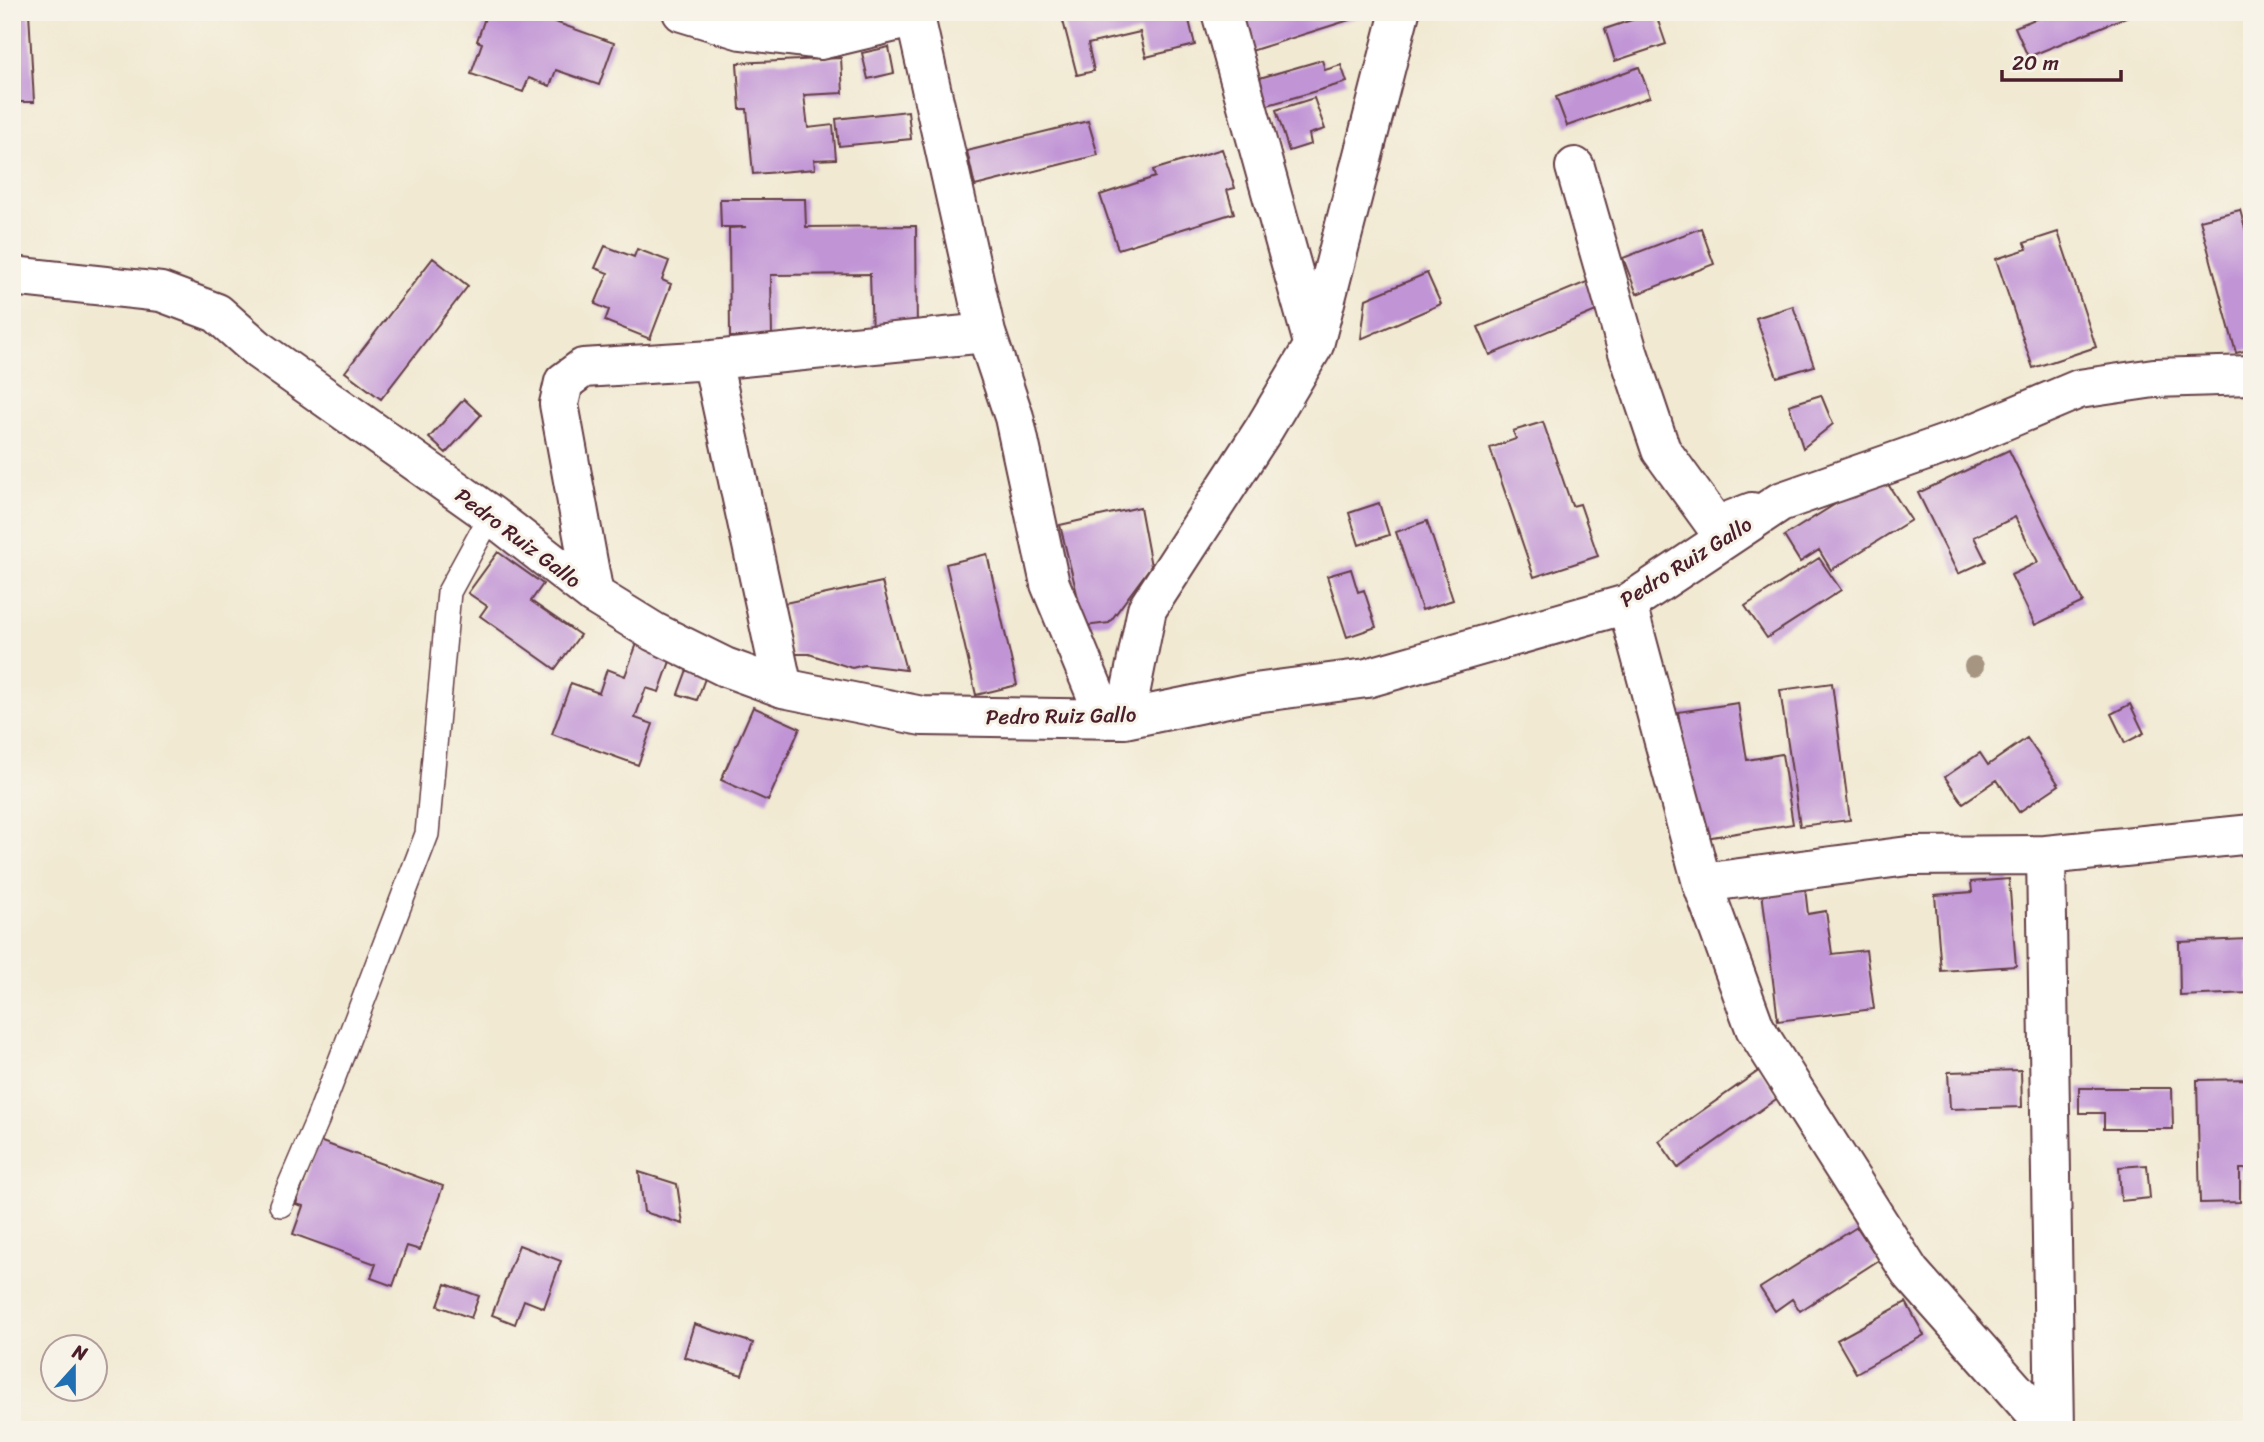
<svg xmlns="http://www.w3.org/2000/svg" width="2264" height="1442" viewBox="0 0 2264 1442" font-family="Sriracha,sans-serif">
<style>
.building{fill:#c194d6}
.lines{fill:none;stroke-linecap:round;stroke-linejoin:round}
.service-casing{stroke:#633d44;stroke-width:26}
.minor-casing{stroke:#633d44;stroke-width:42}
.service{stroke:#fff;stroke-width:23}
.minor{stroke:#fff;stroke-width:38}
.tree{fill:#a69581}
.labels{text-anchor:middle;stroke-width:6;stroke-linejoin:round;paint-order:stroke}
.street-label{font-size:21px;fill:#4a1f2b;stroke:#f7f3e8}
</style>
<rect width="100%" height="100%" fill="#f7f3e8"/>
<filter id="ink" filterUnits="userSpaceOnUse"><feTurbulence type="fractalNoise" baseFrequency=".0143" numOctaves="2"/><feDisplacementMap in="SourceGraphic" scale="14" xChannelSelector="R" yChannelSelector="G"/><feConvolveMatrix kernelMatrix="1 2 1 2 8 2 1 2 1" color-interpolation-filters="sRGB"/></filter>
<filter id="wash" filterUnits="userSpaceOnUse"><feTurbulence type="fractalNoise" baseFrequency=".00686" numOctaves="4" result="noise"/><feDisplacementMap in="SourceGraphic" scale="28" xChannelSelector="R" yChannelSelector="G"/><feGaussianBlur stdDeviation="1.57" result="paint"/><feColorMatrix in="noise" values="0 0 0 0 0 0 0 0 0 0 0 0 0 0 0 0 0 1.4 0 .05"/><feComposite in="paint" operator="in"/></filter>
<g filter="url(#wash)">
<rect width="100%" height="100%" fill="#f1e9d2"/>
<g id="blocks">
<!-- building -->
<path class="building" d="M 12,12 L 29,12 L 34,102 L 12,102 Z
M 487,12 L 527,12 L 614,43 L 599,85 L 556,70 L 550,86 L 529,78 L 523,92 L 471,74 L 482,43 L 477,41 Z
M 1082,12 L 1187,12 L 1195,45 L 1146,57 L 1140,32 L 1088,44 L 1094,71 L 1077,75 L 1062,17 Z
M 1239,12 L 1364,12 L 1365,15 L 1251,51 Z
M 1655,12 L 1666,44 L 1615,61 L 1605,29 Z
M 2053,12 L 2138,12 L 2028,57 L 2015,27 Z
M 889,47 L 894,73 L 868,79 L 862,53 Z
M 841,58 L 843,93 L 804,95 L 808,128 L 833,125 L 836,159 L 814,160 L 815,169 L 753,174 L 747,109 L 740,109 L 737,63 Z
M 1322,60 L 1325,70 L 1341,65 L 1347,82 L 1254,109 L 1246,82 Z
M 1639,67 L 1650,97 L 1567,126 L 1556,97 Z
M 1314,98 L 1325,129 L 1309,134 L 1311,144 L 1289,151 L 1276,110 Z
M 908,111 L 911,139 L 839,146 L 836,119 Z
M 1088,121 L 1098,155 L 975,186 L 967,151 Z
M 1222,149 L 1235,188 L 1227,190 L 1234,213 L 1118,249 L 1100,195 L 1155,177 L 1153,170 Z
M 720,199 L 805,199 L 806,227 L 916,226 L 917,334 L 872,335 L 870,274 L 771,275 L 772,337 L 730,337 L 729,228 L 746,227 L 721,227 Z
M 2240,210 L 2252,253 L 2252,349 L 2236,353 L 2200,220 Z
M 1701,228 L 1714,264 L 1637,294 L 1623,258 Z
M 2058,232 L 2096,347 L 2033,368 L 1996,259 L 2027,249 L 2024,243 Z
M 605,246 L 634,257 L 637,249 L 669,261 L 662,280 L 671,284 L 650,339 L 605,321 L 609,310 L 595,304 L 608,273 L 595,268 Z
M 433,258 L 468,286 L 381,399 L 345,372 Z
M 1427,273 L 1441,304 L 1361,339 L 1366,299 Z
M 1589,281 L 1601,309 L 1490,355 L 1478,327 Z
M 1793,306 L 1814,366 L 1777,377 L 1756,318 Z
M 1821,395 L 1833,424 L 1803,448 L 1789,405 Z
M 464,399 L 481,415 L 446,453 L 429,438 Z
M 1543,422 L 1572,506 L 1580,504 L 1598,556 L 1534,577 L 1490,448 L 1516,439 L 1513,431 Z
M 2009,450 L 2083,602 L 2035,625 L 2011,575 L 2038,562 L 2015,517 L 1974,537 L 1986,561 L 1958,574 L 1918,493 Z
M 1882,475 L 1911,520 L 1831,570 L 1819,550 L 1800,562 L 1784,536 Z
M 1379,503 L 1389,535 L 1359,545 L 1349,513 Z
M 1140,507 L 1151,566 L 1109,623 L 1085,626 L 1060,525 Z
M 1427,521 L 1453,600 L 1422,610 L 1396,532 Z
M 498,552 L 543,584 L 531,601 L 580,635 L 555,669 L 480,616 L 487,606 L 468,593 Z
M 987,554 L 1017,685 L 976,695 L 946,564 Z
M 1819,558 L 1841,590 L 1767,638 L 1745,606 Z
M 1351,569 L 1358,592 L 1364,590 L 1376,627 L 1347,637 L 1327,576 Z
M 882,582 L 906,670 L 864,665 L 852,668 L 809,654 L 793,654 L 785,603 Z
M 639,638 L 674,650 L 659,692 L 646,688 L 635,718 L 653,724 L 638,765 L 552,734 L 571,683 L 599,693 L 607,669 L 625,676 Z
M 688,667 L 707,673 L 697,700 L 678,694 Z
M 1832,683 L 1850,820 L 1800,826 L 1780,690 Z
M 1738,703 L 1747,760 L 1782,754 L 1793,824 L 1699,839 L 1678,712 Z
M 2130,704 L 2144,733 L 2125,743 L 2111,714 Z
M 753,707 L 800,728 L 768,801 L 721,780 Z
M 2027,738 L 2059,785 L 2019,812 L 1997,780 L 1963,803 L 1945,777 L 1980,753 L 1988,765 Z
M 1804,879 L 1808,914 L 1826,911 L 1832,954 L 1866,950 L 1874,1009 L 1778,1021 L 1761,884 Z
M 2009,879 L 2016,966 L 1941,971 L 1935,895 L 1972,892 L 1971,882 Z
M 2248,939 L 2249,993 L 2180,996 L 2179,942 Z
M 1760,1070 L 1779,1097 L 1678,1168 L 1659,1141 Z
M 2021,1070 L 2022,1107 L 1950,1109 L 1948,1072 Z
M 2252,1079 L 2252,1169 L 2240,1169 L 2240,1202 L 2200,1203 L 2197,1080 Z
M 2079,1088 L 2172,1088 L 2173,1129 L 2104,1129 L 2104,1113 L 2079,1113 Z
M 319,1141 L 443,1186 L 420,1250 L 407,1246 L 393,1286 L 371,1278 L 376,1264 L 293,1234 L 303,1206 L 296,1204 Z
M 2147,1165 L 2150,1198 L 2121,1201 L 2119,1167 Z
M 639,1172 L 677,1184 L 683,1224 L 644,1212 Z
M 1857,1227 L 1879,1260 L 1800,1311 L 1792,1299 L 1775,1311 L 1760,1288 Z
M 519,1245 L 561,1261 L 544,1308 L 524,1300 L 515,1324 L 492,1315 Z
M 446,1284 L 479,1296 L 471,1318 L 438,1306 Z
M 1906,1302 L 1924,1335 L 1856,1373 L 1837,1340 Z
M 694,1324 L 753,1343 L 742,1375 L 684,1357 Z"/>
</g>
</g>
<g filter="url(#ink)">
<use href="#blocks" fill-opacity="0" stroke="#633d44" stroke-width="2"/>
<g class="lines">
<!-- service casing -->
<g class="service-casing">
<path id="service" d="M 281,1205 L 317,1121 L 427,834 L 449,592 L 491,515"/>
</g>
<!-- minor casing -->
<g class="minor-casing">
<path id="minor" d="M 682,12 L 741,30 L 820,40 L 916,17
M 914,12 L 986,333 L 1014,417 L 1050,584 L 1106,719
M 1221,12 L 1313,343
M 1575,167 L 1628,352 L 1661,450 L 1716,526 L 1752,512
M 12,276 L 161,292 L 217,313 L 260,351 L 491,515 L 594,595 L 654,632 L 725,667 L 783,688 L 922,716 L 1125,719 L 1247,694 L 1367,678 L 1627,604 L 1780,502 L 1960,439 L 2079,389 L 2154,378 L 2252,375
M 712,360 L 783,688
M 594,595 L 559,404 L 564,382 L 583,368 L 712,360 L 986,333
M 1627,604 L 1702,883 L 1908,856 L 2046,855
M 1125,719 L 1147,609 L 1264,429 L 1314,345 L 1400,12
M 1702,883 L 1755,1028 L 1910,1272 L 2050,1430
M 2055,1430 L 2046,855 L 2252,834"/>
</g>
<!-- service -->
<use href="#service" class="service"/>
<!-- minor -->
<use href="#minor" class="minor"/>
</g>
<!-- trees -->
<circle class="tree" cx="1974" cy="666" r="10"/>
</g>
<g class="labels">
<!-- street labels -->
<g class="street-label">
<text transform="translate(518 538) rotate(37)" y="7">Pedro Ruiz Gallo</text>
<text transform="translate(1686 562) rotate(-32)" y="7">Pedro Ruiz Gallo</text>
<text transform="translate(1061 716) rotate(-1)" y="7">Pedro Ruiz Gallo</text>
</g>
</g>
<!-- margin -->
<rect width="2264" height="1442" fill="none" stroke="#f7f3e8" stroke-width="42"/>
<!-- north arrow -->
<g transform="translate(74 1368) rotate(21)"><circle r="33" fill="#f7f3e8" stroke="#b29e9c" stroke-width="2"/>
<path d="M0-5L12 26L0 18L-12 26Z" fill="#1f6fb2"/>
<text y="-10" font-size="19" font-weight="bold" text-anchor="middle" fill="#4a1f2b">N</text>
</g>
<!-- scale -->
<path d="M2002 70v10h119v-10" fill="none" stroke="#4a1f2b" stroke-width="3.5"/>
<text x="2012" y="70" font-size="21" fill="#4a1f2b" stroke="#f7f3e8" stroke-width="5" paint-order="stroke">20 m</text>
</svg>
